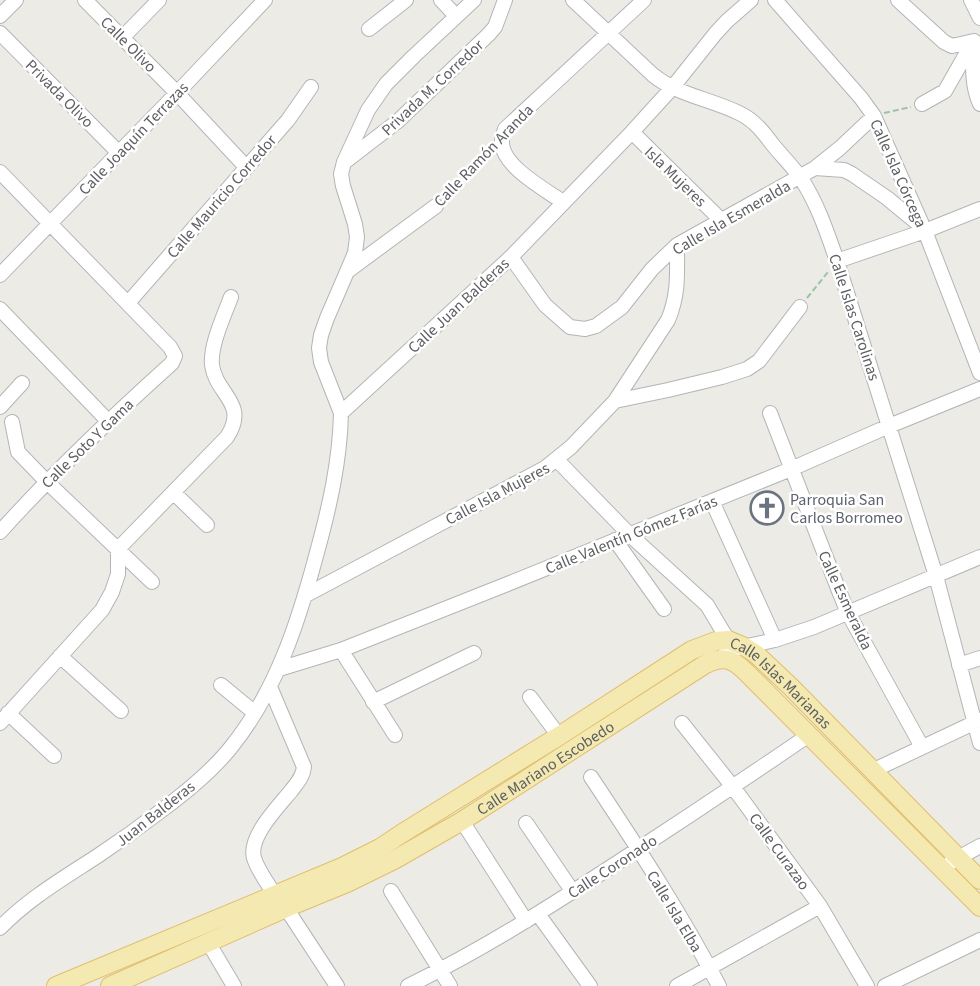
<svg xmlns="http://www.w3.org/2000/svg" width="980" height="986" viewBox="0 0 980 986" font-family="'Source Sans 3',sans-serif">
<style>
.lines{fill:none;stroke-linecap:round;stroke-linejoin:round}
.minor-casing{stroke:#b2b5b8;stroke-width:16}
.major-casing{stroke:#e0be6b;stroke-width:20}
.path{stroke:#9ec2a8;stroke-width:2;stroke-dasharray:6 3;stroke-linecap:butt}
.minor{stroke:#fff;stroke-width:14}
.major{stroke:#f5e9b2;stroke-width:18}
.labels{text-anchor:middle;stroke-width:5;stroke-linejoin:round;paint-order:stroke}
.street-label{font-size:16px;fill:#5d6063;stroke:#fff}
.worship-label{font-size:16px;fill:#5b616d;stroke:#fff;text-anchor:start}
</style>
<rect width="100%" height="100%" fill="#edebe5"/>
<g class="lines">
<!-- minor casing -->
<g class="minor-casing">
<path id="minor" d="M 85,0 L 177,93 L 246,167
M 441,0 L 456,16
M 573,0 L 653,75 C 679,96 712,99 741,114 C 755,121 764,133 773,145 C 782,156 792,166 800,177 C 817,202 827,232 837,261 L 936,576 L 980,743
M 775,0 L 861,98 L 874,116 L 925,231 L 980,373
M 898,0 L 944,42 L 952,46 L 974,41 C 973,63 971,84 980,104
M 971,0 L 980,18
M 0,16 L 16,0
M 369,29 L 406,0
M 0,33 L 119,153
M 122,38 L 159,0
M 922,104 L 945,91 L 973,42
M 632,132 L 721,220
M 346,161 L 398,121 L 489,34 L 495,27 L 505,0
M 815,168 L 844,170 L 852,174 L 887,198 L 921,226
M 0,172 L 170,347 L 175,356 L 172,363 C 112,417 54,472 0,532
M 563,202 C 546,190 503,167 502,143 C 501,139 504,133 505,129 L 644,0
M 511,257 L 545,305 L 570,327 L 585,329 L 596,326 L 622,307 L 652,269 L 677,245 L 815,168 L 840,148 L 874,116
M 837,261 L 925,231 L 980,209
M 349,270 L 436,206
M 0,275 L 177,93 L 265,0
M 128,303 L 288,120 L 311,87
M 0,309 L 108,421
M 615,401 L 668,390 L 722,377 L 747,369 L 759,361 L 800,307
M 0,407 L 22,383
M 341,413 L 321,362 L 319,348 L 321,335 L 327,318 L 355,253 L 357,237 L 355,224 L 343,186 L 341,174 L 344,162 L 368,110 L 386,84 L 414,56 L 474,0
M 770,413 L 839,591 L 848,613 L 922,747
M 12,422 L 18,452 L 46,481 L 152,582
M 557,460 L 630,535 L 707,605 L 728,640
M 174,493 L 207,525
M 712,501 L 775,640
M 615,540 L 664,609
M 306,595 L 545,468 L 571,447 L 615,401 L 668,320 C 679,294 677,273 677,245
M 341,650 L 395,735
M 60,656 L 121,711
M 719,659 L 731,651 L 738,648 L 775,640 L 814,627 L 980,557
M 959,665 L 980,658
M 279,669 L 341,650 L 505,585 L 791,469 L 889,426 L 980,389
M 221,685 L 255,713
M 270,687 L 304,767 C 303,777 297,783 291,791 C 278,807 248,837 254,858 C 258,871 268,884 275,895
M 530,697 L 559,736
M 373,702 L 474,653
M 8,713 L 54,756
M 0,723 L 102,610 L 112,592 L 118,574 L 118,549 L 227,437 C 249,403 216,395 212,365 C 210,345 224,316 231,297
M 682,723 L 733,787 L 820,906 L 867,986
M 872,771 L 980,720
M 591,777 C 636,845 681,913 719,986
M 462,821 L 526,921
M 526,823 L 573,892
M 951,862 L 980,846
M 391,891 L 450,986
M 286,908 L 337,986
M 538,914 L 590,986
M 0,928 C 29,898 64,878 99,855 C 120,841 141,826 162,810 C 185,793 214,769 232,746 C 276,691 298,623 316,556 C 329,509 340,462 341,413 L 511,257 L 632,132 L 672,88 L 715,34 L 727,21 L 751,0
M 208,942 L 234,986
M 408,986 C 482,950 551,906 620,861 C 683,820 746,778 809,735
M 677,986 L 820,906
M 885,986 L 980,940"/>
</g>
<!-- major casing -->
<g class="major-casing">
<g id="major">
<path id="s1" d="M 56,986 L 342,867 L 380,848 L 401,834 L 559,736 L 692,650 L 716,641 L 728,640 L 745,647 L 756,654 L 792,688 L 980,880"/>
<path id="s2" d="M 110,986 L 286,908 L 347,883 L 394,860 L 462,821 L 704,665 C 722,655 732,658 746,672 L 980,907"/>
</g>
</g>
<!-- path -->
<path class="path" d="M 884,113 L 911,107
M 442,198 L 491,145
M 807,298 L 828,272"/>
<!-- minor -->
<use href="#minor" class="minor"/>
<!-- major -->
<use href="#major" class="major"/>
</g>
<!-- icons -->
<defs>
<g id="church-ring" transform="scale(1.725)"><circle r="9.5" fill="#fff" stroke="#6b7280" stroke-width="1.5"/><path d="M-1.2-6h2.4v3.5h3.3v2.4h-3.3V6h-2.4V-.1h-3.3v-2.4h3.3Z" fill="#6b7280"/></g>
</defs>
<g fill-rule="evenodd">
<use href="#church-ring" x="767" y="508"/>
</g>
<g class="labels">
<!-- street labels -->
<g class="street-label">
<text transform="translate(129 44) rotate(45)" y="6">Calle Olivo</text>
<text transform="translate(432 87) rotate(-43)" y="6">Privada M. Corredor</text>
<text transform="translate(60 93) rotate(45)" y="6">Privada Olivo</text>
<text transform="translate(133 138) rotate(-46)" y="6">Calle Joaquín Terrazas</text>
<text transform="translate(483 155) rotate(-46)" y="6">Calle Ramón Aranda</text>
<text transform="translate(899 173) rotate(66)" y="6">Calle Isla Córcega</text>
<text transform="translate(676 176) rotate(44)" y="6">Isla Mujeres</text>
<text transform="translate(221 196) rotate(-49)" y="6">Calle Mauricio Corredor</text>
<text transform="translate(731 217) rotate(-30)" y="6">Calle Isla Esmeralda</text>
<text transform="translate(458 305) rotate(-43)" y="6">Calle Juan Balderas</text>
<text transform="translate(855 317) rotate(72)" y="6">Calle Islas Carolinas</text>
<text transform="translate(87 443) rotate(-44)" y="6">Calle Soto Y Gama</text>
<text transform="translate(497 493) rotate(-28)" y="6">Calle Isla Mujeres</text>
<text transform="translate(631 534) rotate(-22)" y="6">Calle Valentín Gómez Farías</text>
<text transform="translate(846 600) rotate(65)" y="6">Calle Esmeralda</text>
<text dy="6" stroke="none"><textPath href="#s1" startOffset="828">Calle Islas Marianas</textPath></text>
<text dy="6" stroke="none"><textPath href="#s2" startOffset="488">Calle Mariano Escobedo</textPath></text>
<text transform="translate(155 813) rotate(-38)" y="6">Juan Balderas</text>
<text transform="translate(780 851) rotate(54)" y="6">Calle Curazao</text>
<text transform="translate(612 866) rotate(-33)" y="6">Calle Coronado</text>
<text transform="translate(675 911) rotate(59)" y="6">Calle Isla Elba</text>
</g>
<!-- worship labels -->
<g class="worship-label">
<text x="790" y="505">Parroquia San<tspan x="790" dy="18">Carlos Borromeo</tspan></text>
</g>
</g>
</svg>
